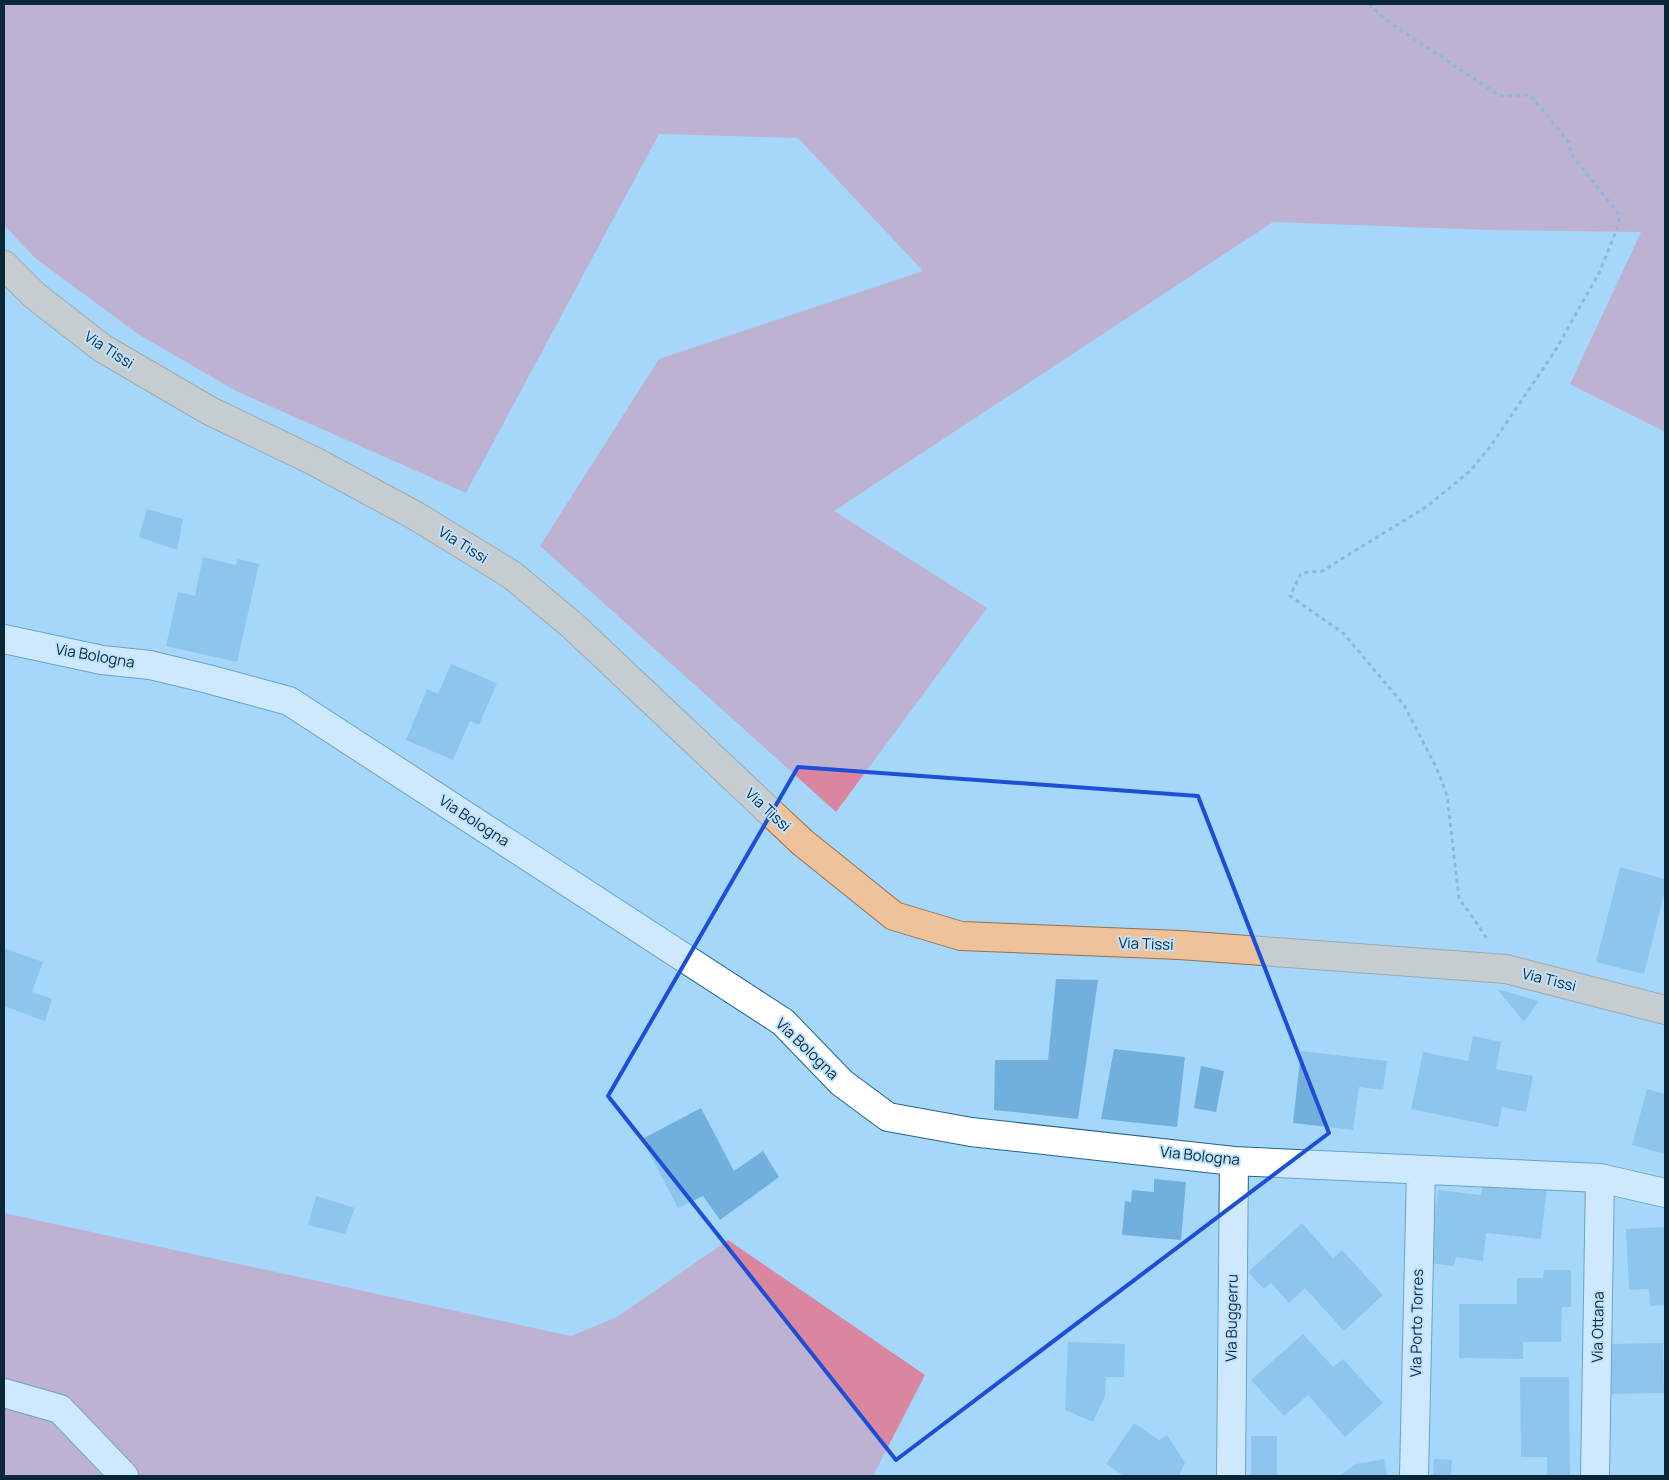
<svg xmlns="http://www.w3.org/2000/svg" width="1669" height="1480" viewBox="0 0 1669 1480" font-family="Manrope,sans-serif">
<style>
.green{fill:#da86a0}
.building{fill:#71b0dc}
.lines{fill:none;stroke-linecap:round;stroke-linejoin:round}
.minor-casing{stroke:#23638b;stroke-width:30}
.major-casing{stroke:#97714d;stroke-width:30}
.path{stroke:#6a93b0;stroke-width:3;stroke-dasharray:4 4;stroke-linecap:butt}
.minor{stroke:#fff;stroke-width:28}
.major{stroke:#eec29b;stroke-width:28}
.marked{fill:none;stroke:#1d4ed8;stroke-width:4;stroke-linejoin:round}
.labels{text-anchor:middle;stroke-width:4;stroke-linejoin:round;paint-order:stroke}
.street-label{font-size:15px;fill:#0b2637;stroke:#bee3fe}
</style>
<rect width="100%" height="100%" fill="#a5d7fb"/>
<!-- green -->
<path class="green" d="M 4,4 L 1665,4 L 1665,432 L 1570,384 L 1641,232 L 1490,230 L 1273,222 L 834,511 L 987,608 L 836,812 L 540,546 L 659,359 L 923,271 L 798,138 L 659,134 L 466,493 L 236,391 L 138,334 L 35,258 L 4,225 Z
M 4,1213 L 571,1336 L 617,1317 L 728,1240 L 925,1375 L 873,1476 L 4,1476 Z"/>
<!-- building -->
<path class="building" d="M 147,509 L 183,519 L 177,550 L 139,537 Z
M 203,557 L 236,565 L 237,559 L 259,564 L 237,662 L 166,646 L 178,592 L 195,596 Z
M 451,664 L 497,683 L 479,725 L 470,721 L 453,760 L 406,740 L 427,689 L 438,694 Z
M 1620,867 L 1665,879 L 1665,890 L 1644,974 L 1596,962 Z
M 4,948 L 43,962 L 32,992 L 52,999 L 45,1021 L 4,1006 Z
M 1056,979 L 1098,980 L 1078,1119 L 994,1110 L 995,1060 L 1048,1060 Z
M 1497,989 L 1539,1001 L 1524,1022 Z
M 1473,1036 L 1501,1042 L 1496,1069 L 1533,1076 L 1526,1112 L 1502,1107 L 1498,1127 L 1411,1109 L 1423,1052 L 1468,1061 Z
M 1114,1049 L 1185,1057 L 1177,1127 L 1101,1119 Z
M 1301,1051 L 1387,1061 L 1383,1090 L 1359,1087 L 1353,1130 L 1293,1123 Z
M 1201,1066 L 1224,1071 L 1216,1112 L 1194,1108 Z
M 1647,1089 L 1665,1094 L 1665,1154 L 1632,1145 Z
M 701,1108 L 734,1171 L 763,1151 L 779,1177 L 720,1220 L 703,1196 L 678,1208 L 642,1139 Z
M 1154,1179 L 1186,1182 L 1181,1240 L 1122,1235 L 1125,1201 L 1131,1202 L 1132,1190 L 1154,1192 Z
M 1483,1179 L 1547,1187 L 1541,1239 L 1486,1233 L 1483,1261 L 1456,1257 L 1454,1266 L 1430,1263 L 1438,1190 L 1481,1195 Z
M 316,1196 L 355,1208 L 345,1234 L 308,1225 Z
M 1302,1223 L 1333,1258 L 1342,1250 L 1383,1295 L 1344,1331 L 1305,1288 L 1289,1303 L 1271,1283 L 1264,1289 L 1248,1272 Z
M 1665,1227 L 1665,1305 L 1650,1306 L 1649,1289 L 1629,1290 L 1626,1229 Z
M 1544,1270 L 1571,1270 L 1571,1307 L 1562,1307 L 1561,1342 L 1523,1342 L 1523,1359 L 1459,1358 L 1459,1304 L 1517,1304 L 1517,1278 L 1543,1278 Z
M 1303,1334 L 1333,1367 L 1343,1359 L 1383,1403 L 1345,1437 L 1308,1395 L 1284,1416 L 1251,1380 Z
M 1068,1342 L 1125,1344 L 1124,1377 L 1106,1377 L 1105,1396 L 1093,1422 L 1065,1410 Z
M 1663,1343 L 1664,1393 L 1610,1394 L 1610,1344 Z
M 1520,1377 L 1569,1377 L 1570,1476 L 1547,1476 L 1547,1457 L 1521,1457 Z
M 1134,1423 L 1159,1440 L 1167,1435 L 1185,1463 L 1179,1476 L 1124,1476 L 1106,1464 Z
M 1251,1436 L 1277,1436 L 1277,1476 L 1251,1476 Z
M 1384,1459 L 1387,1476 L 1339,1476 L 1356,1464 Z
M 1434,1459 L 1452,1460 L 1451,1476 L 1433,1476 Z"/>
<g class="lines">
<!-- minor casing -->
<g class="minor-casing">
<path id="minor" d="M 4,639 L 102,660 L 150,665 L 208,679 L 289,701 L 783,1022 L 842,1083 L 888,1117 L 971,1132 L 1234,1161 L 1600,1178 L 1665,1193
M 4,1393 L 60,1409 L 124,1476
M 1231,1476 L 1234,1161
M 1414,1476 L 1421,1170
M 1595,1476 L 1600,1178"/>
</g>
<!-- major casing -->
<g class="major-casing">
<path id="major" d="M 4,265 L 34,295 L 102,348 L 210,411 L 314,461 L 416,516 L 512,575 L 573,626 L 802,842 L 894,916 L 961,936 L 1180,945 L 1506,969 L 1665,1010"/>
</g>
<!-- path -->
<path class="path" d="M 1369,4 L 1386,20 L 1500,96 L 1530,95 L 1568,141 L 1572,155 L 1618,213 L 1619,224 L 1599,273 L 1555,351 L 1490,447 L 1470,471 L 1426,507 L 1322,571 L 1301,573 L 1290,596 L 1343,633 L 1404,705 L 1437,769 L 1447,795 L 1459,899 L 1474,919 L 1487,939"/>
<!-- minor -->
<use href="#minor" class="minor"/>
<!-- major -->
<use href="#major" class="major"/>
</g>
<!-- marked area -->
<path d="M0 0H1669V1480H0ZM 798,767 L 1198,796 L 1329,1133 L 896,1460 L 608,1096 Z" fill="#a5d7fb" fill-opacity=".55" fill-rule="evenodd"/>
<path class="marked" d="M 798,767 L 1198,796 L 1329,1133 L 896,1460 L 608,1096 Z"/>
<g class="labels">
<!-- street labels -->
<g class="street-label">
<text transform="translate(109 350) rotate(33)" y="5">Via Tissi</text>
<text transform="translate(463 545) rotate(32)" y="5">Via Tissi</text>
<text transform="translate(95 656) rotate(10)" y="5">Via Bologna</text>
<text transform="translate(768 810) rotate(43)" y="5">Via Tissi</text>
<text transform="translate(474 821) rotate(33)" y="5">Via Bologna</text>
<text transform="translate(1146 944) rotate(2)" y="5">Via Tissi</text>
<text transform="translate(1549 980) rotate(14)" y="5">Via Tissi</text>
<text transform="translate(807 1049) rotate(44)" y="5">Via Bologna</text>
<text transform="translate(1200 1156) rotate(6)" y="5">Via Bologna</text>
<text transform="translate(1232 1318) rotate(-89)" y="5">Via Buggerru</text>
<text transform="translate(1417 1323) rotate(-89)" y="5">Via Porto Torres</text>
<text transform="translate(1598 1327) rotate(-89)" y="5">Via Ottana</text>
</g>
</g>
<!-- border -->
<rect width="1669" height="1480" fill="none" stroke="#0b2637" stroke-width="10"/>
</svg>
